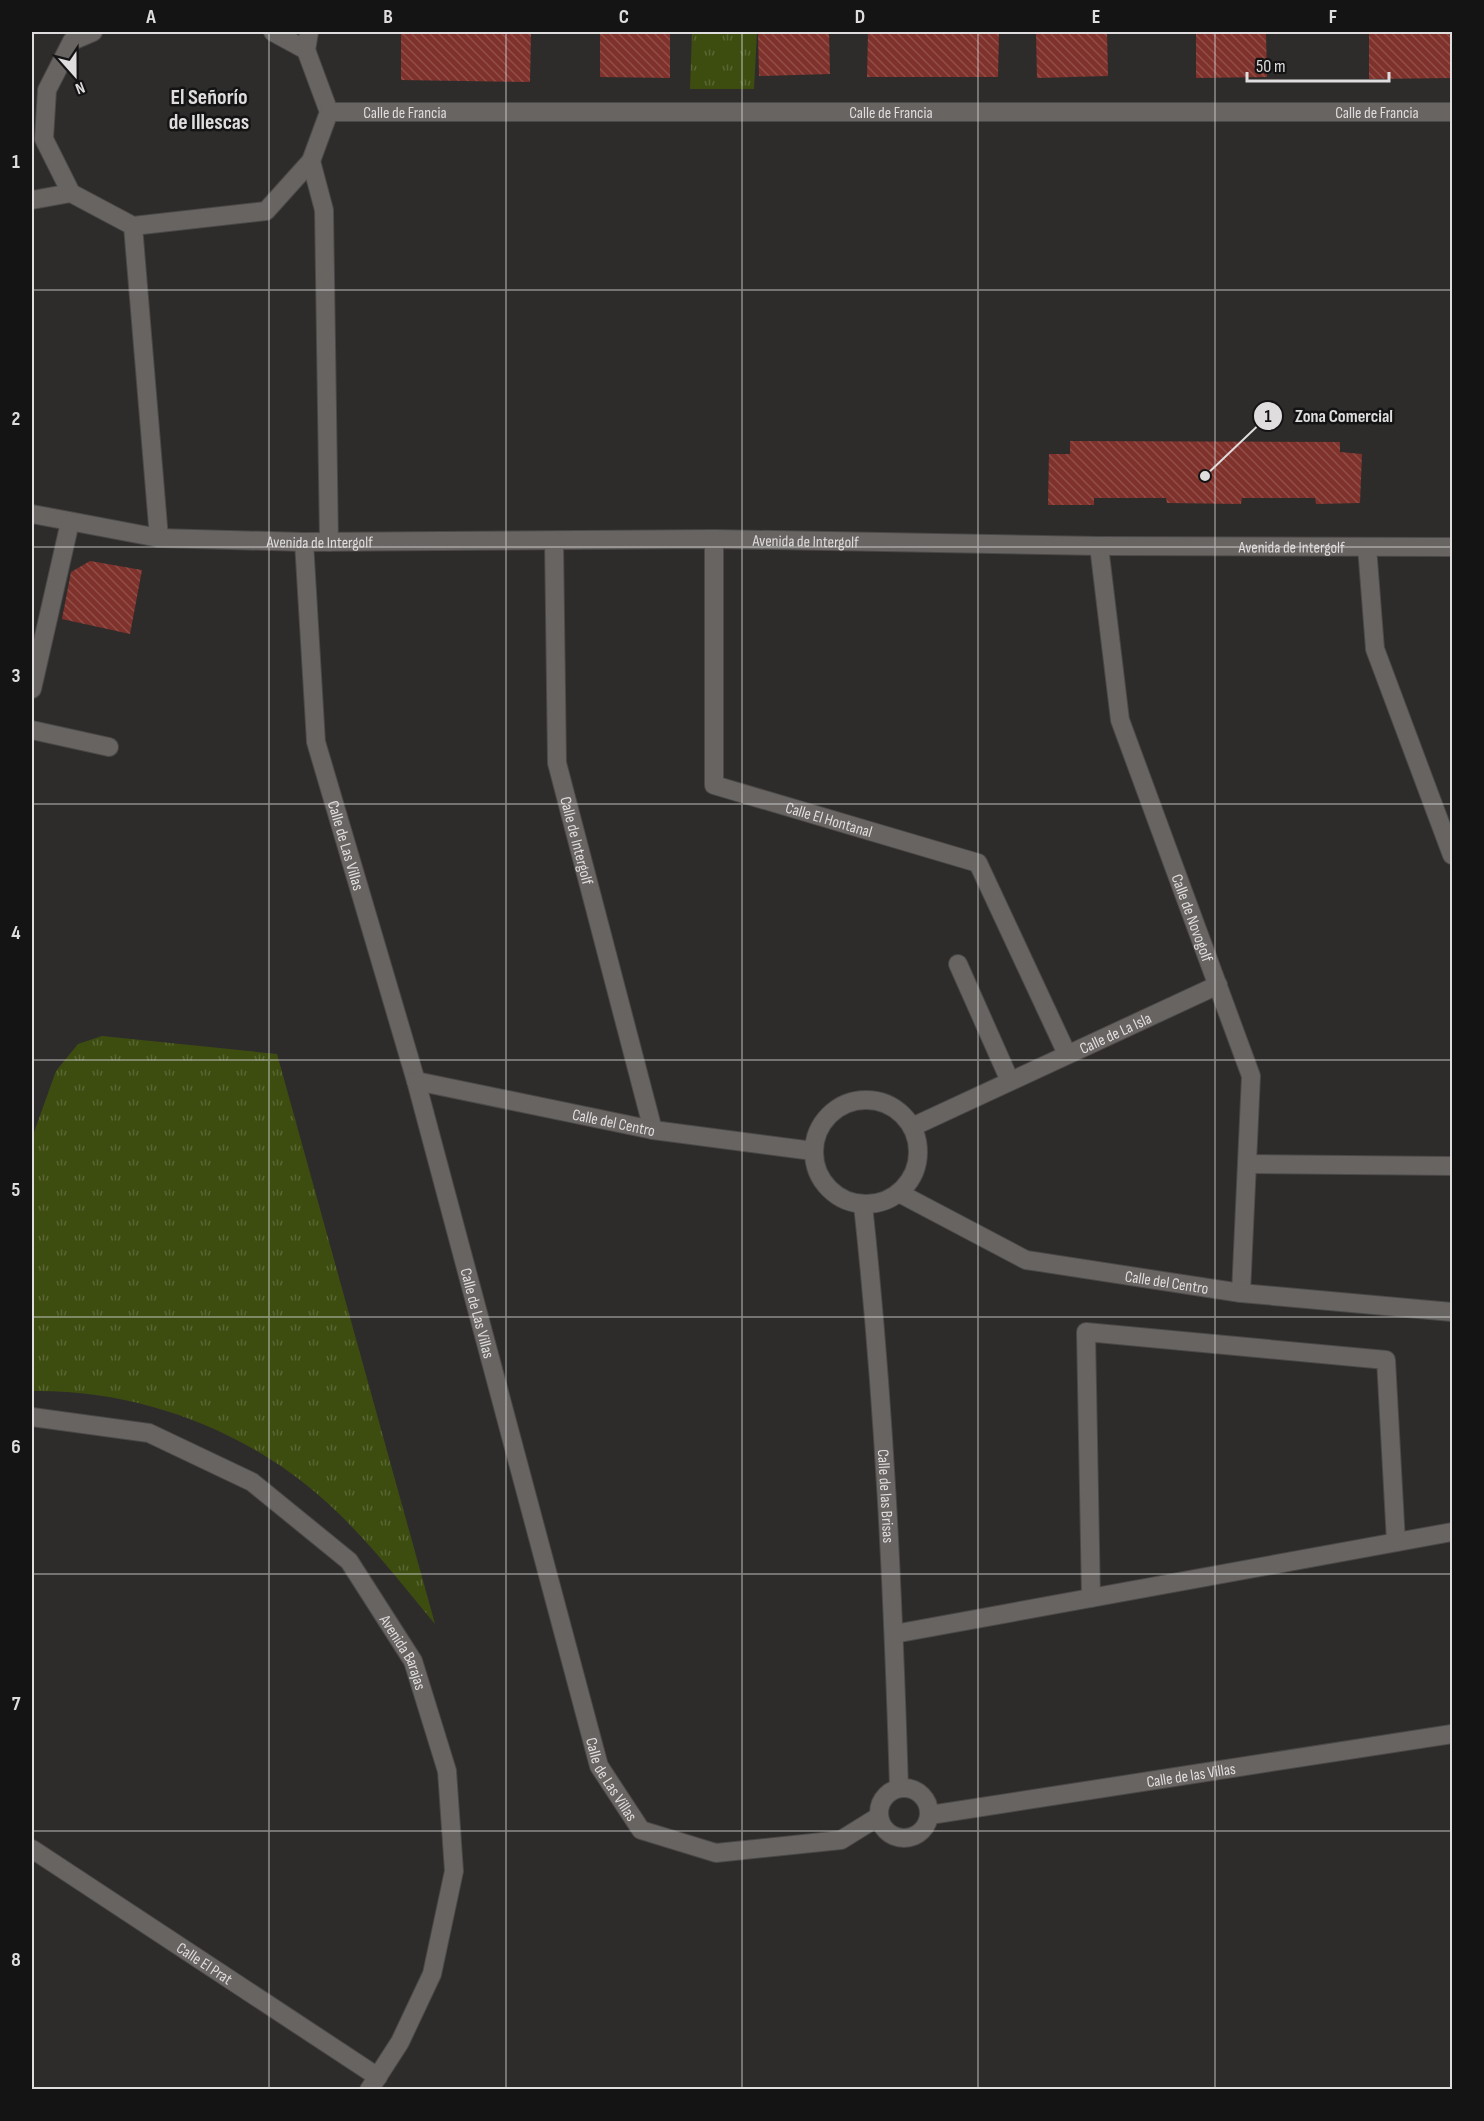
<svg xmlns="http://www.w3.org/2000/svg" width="1484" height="2121" viewBox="0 0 1484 2121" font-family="'Sofia Sans Condensed',sans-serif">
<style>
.park{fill:url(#park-tufts)}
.building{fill:url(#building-back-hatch)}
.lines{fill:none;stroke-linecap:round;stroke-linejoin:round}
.minor-casing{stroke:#4a4848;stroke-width:20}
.minor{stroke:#676462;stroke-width:18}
.grid{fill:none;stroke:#dfdddd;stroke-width:1.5;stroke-opacity:0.55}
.labels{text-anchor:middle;stroke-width:5;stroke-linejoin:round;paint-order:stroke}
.street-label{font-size:16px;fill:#dfdddd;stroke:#151414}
.district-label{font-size:22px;font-weight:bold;fill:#dfdddd;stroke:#151414}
.leader{fill:none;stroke:#dfdddd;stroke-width:2}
.callout-dot{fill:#dfdddd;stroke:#151414;stroke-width:2}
.mark-label{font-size:18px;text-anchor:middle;font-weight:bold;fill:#111}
.callout-label{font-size:18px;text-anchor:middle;font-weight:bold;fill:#dfdddd;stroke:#151414;stroke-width:5;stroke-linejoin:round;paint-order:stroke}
.neatline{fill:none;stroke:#dfdddd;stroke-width:2}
.grid-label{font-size:20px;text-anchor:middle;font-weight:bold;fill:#dfdddd}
</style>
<defs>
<pattern id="park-tufts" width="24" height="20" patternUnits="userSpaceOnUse" patternTransform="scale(1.5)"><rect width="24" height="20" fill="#3d4d10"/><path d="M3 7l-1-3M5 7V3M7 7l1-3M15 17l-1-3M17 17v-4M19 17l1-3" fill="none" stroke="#596632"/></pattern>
<pattern id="building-back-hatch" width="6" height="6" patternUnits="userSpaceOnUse" patternTransform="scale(1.5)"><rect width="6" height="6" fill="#7f312b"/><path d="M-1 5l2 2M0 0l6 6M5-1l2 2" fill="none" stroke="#914e49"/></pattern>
</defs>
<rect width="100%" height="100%" fill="#2e2c2a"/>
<!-- park -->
<path class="park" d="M 692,32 L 757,32 L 754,89 L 690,89 Z
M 102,1036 L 277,1054 L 435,1624 C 399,1581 365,1536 323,1499 C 245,1429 136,1389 32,1391 L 32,1138 L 56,1071 L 78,1044 Z"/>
<!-- building -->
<path class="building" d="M 401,32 L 531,32 L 530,82 L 401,80 Z
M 600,32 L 670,32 L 670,78 L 600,77 Z
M 758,32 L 829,32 L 830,74 L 759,76 Z
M 868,32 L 999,32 L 998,77 L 867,77 Z
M 1036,32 L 1107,32 L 1108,76 L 1037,78 Z
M 1196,32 L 1266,32 L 1267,77 L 1196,78 Z
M 1369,32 L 1452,32 L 1452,78 L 1369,79 Z
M 1070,441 L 1340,442 L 1340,452 L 1362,454 L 1360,503 L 1316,504 L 1315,498 L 1242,498 L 1241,504 L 1167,503 L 1166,498 L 1094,498 L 1094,505 L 1048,505 L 1049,454 L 1070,454 Z
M 90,561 L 142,570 L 130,634 L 62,619 L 71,572 Z"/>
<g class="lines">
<!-- minor casing -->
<g class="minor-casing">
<g id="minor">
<path d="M 93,32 L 72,41 L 47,90 L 44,139 L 71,193 L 133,226 L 266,211 L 311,161 L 329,112 L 306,50 L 273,32"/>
<path d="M 306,50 L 309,32"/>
<path id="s1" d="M 329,112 L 1452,112"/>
<path d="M 311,161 L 324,210 L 329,542"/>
<path d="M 32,200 L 71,193"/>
<path d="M 133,226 L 159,538"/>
<path id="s2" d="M 32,514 L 159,538 L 304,542 L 714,539 L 1099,546 L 1452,547"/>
<path id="s3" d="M 714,539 L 714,785 L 978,863 L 1067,1054"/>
<path id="s4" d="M 554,541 L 557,763 L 653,1130"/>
<path id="s5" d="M 304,542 L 316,742 L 416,1081 L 599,1766 L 641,1830 L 716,1853 L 841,1840 L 878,1817"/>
<path id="s6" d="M 1099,546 L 1120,720 L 1251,1076 L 1241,1293"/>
<path d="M 1367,547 L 1375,649 L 1452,855"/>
<path d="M 32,689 L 70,522"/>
<path d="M 32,730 L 109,747"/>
<path d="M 958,964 L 1010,1081"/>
<path id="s7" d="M 416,1081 L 653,1130 L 813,1151"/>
<circle cx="866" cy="1152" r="52"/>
<path id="s8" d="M 912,1127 L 1218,985"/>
<path d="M 1247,1164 L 1452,1166"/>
<path id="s9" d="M 899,1193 L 1026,1260 L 1241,1293 L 1452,1312"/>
<path id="s10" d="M 863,1205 C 884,1398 893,1593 899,1788"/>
<path id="s11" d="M 32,1417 L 149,1433 L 252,1482 L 349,1561 L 413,1661 L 447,1771 L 454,1871 L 432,1974 L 400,2042 L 369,2090"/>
<path d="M 1091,1598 L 1086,1332 L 1386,1360 L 1396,1542"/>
<path d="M 894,1634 L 1452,1532"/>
<circle cx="904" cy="1813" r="25"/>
<path id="s12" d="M 930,1815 L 1452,1734"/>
<path id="s13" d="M 32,1849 L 378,2077"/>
</g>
</g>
<!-- minor -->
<use href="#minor" class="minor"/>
</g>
<!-- grid -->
<path class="grid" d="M 269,32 L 269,2090M 506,32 L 506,2090M 742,32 L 742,2090M 978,32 L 978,2090M 1215,32 L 1215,2090M 32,290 L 1452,290M 32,547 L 1452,547M 32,804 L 1452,804M 32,1060 L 1452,1060M 32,1317 L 1452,1317M 32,1574 L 1452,1574M 32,1831 L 1452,1831"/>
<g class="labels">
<!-- street labels -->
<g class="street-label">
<text dy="6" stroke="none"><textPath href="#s1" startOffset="76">Calle de Francia</textPath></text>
<text dy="6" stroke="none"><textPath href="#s1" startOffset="562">Calle de Francia</textPath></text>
<text dy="6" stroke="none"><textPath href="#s1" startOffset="1048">Calle de Francia</textPath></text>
<text dy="6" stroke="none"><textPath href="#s2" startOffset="290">Avenida de Intergolf</textPath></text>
<text dy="6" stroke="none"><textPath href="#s2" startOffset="776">Avenida de Intergolf</textPath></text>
<text dy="6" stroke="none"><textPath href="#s2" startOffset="1262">Avenida de Intergolf</textPath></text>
<text dy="6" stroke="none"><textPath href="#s3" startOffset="366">Calle El Hontanal</textPath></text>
<text dy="6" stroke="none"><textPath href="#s4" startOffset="302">Calle de Intergolf</textPath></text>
<text dy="6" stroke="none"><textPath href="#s5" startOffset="308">Calle de Las Villas</textPath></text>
<text dy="6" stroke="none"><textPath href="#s6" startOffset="386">Calle de Novogolf</textPath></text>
<text dy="6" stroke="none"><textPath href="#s8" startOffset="224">Calle de La Isla</textPath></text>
<text dy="6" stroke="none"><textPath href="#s7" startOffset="202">Calle del Centro</textPath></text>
<text dy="6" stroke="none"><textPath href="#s9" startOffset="286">Calle del Centro</textPath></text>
<text dy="6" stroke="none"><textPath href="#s5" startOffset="794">Calle de Las Villas</textPath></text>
<text dy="6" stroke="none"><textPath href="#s10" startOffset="292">Calle de las Brisas</textPath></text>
<text dy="6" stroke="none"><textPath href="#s11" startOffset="464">Avenida Barajas</textPath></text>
<text dy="6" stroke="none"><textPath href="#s12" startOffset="264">Calle de las Villas</textPath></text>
<text dy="6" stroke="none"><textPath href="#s5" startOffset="1280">Calle de Las Villas</textPath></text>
<text dy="6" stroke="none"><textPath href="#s13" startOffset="207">Calle El Prat</textPath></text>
</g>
<!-- district labels -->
<g class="district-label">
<text x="209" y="104">El Señorío<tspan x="209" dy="25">de Illescas</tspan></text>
</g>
</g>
<!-- callouts -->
<path class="leader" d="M1205 476L1268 416"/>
<g class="callout-dot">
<circle cx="1205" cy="476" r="6"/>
<circle cx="1268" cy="416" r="15"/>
</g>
<g class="mark-label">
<text x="1268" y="422">1</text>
</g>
<g class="callout-label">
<text x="1344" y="422">Zona Comercial</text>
</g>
<!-- border -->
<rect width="1484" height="2121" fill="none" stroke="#151414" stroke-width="66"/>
<!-- north arrow -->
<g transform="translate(75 75) rotate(159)" stroke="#151414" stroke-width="4.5" paint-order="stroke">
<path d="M0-4.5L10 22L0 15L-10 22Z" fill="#dfdddd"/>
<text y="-9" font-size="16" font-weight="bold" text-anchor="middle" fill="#dfdddd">N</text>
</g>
<!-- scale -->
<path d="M1247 72v9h142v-9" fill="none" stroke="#dfdddd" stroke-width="3"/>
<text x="1256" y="72" font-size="18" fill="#dfdddd" stroke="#151414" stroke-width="4.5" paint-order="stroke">50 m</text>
<rect x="33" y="33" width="1418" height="2055" class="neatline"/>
<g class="grid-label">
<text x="151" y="23">A</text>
<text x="388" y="23">B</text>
<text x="624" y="23">C</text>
<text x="860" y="23">D</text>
<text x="1096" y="23">E</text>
<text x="1333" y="23">F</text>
<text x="16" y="168">1</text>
<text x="16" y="425">2</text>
<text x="16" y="682">3</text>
<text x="16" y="939">4</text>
<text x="16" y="1196">5</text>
<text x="16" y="1453">6</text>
<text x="16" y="1710">7</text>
<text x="16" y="1966">8</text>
</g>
</svg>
